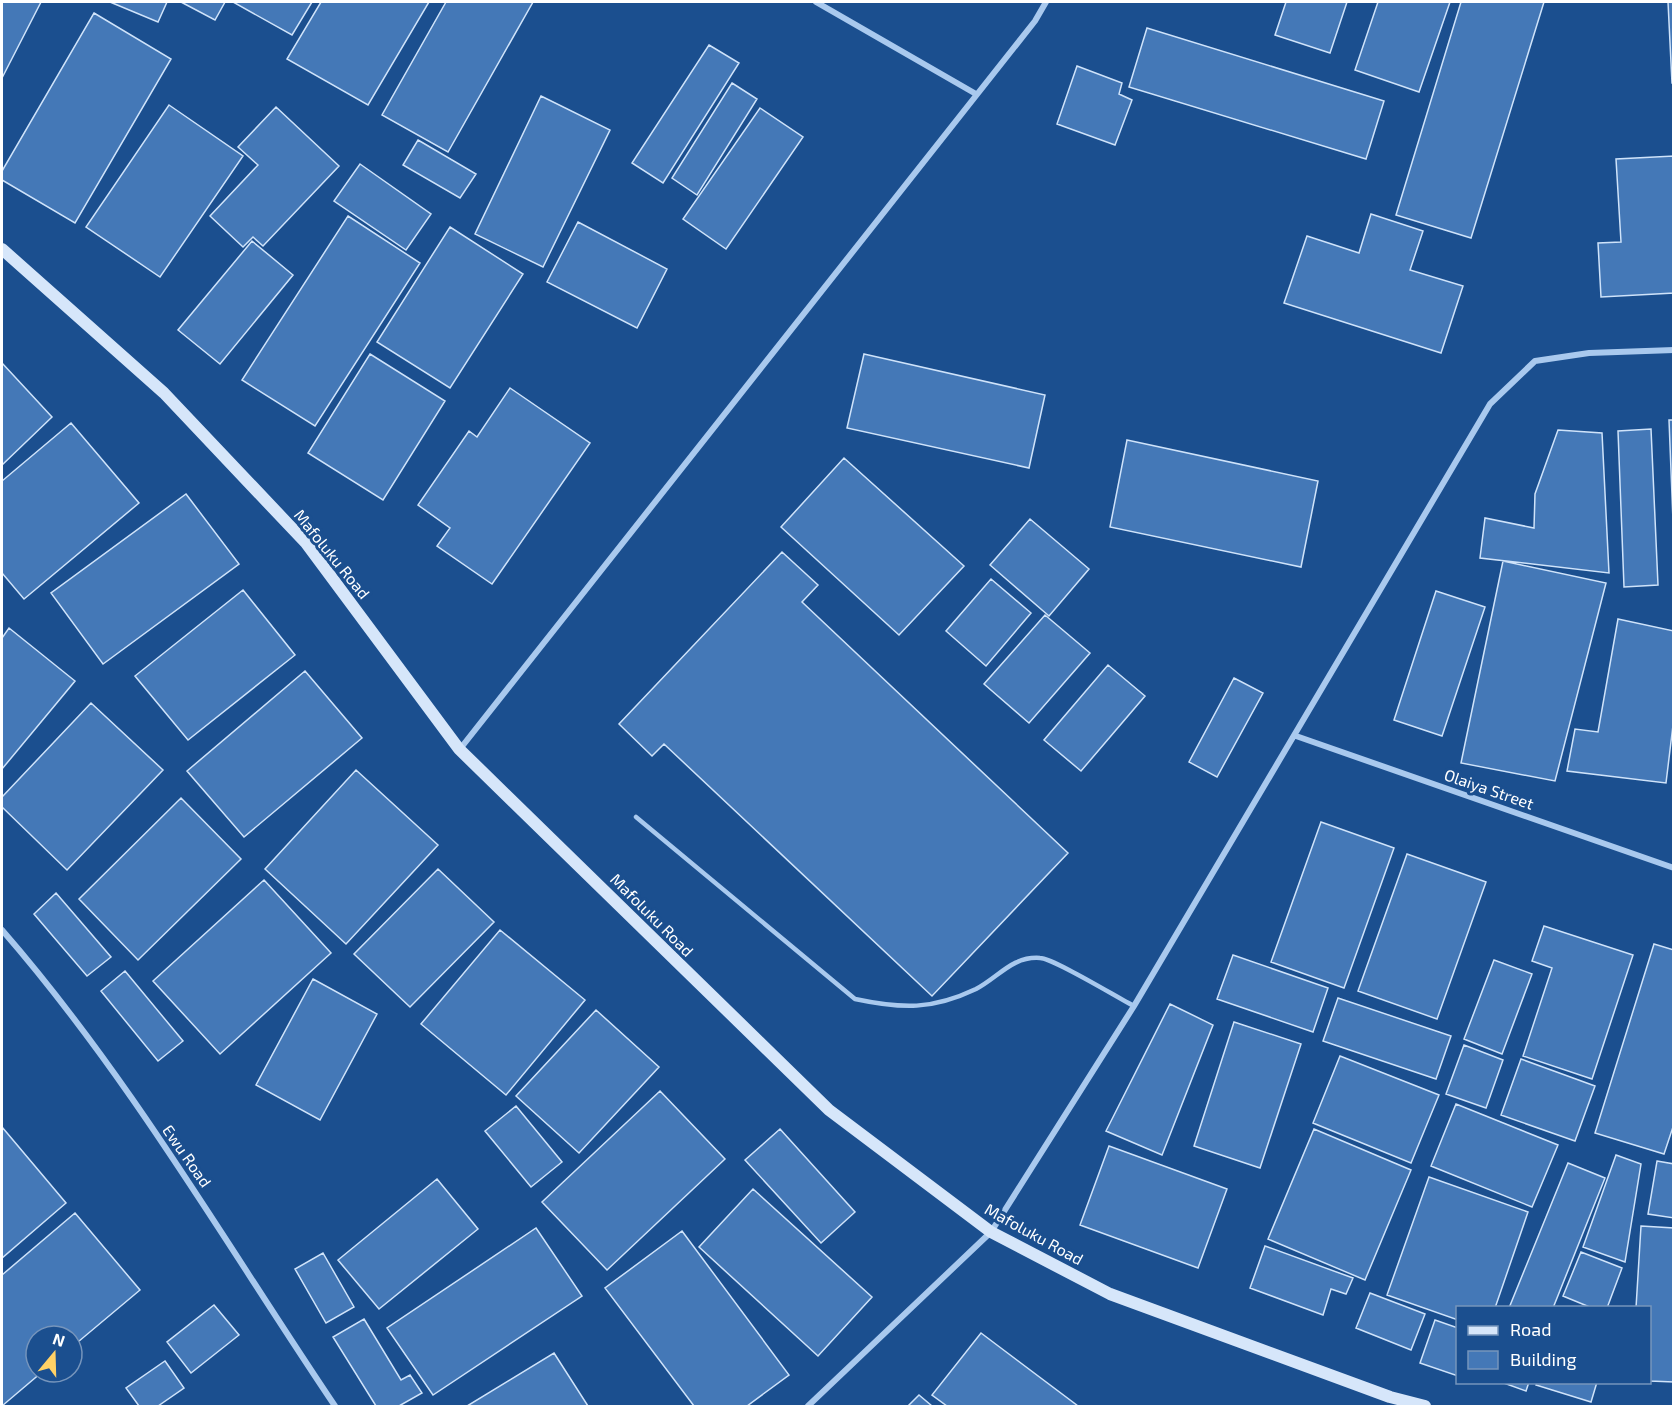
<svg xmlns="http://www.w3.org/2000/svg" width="1675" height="1408" viewBox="0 0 1675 1408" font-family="'Exo 2',sans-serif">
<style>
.building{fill:#4478b7;stroke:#cfe3fa;stroke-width:1.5}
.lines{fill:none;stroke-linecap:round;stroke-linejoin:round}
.lane{stroke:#a9c9ee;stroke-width:4.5}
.street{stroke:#a9c9ee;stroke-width:6}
.secondary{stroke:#d6e6fa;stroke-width:12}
.labels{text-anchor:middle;stroke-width:6;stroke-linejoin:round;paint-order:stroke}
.street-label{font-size:16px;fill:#fff;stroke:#1b4f8f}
</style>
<rect width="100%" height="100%" fill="#1b4f8f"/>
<!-- building -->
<path class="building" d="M 2,2 L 41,2 L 2,78 Z
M 110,2 L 167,2 L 158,22 Z
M 181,2 L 225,2 L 215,20 Z
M 233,2 L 312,2 L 292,35 Z
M 321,2 L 429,2 L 368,105 L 287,59 Z
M 446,2 L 533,2 L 448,152 L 382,115 Z
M 1286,2 L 1347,2 L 1330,53 L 1275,35 Z
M 1378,2 L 1450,2 L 1419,92 L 1355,70 Z
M 1461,2 L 1544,2 L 1471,238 L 1396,215 Z
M 1668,2 L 1674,2 L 1674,83 L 1672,83 Z
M 94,13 L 171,59 L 75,223 L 2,180 L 2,171 Z
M 1147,28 L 1384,101 L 1366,159 L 1129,87 Z
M 709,45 L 739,63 L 663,183 L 632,163 Z
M 1077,66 L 1122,83 L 1119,94 L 1132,100 L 1115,145 L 1057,124 Z
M 732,83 L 757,99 L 697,195 L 672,178 Z
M 541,96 L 610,130 L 543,267 L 475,234 Z
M 169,105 L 243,156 L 160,277 L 86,227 Z
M 276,107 L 339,166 L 263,246 L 253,237 L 243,247 L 210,216 L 258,165 L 238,147 Z
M 760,108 L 803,137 L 726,249 L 683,219 Z
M 418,140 L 476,174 L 460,198 L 403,165 Z
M 1674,156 L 1674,293 L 1601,297 L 1598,243 L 1621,242 L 1616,159 Z
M 360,164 L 431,214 L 406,250 L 334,201 Z
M 1371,214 L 1423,231 L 1410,270 L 1463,286 L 1441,353 L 1284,303 L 1307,236 L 1359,253 Z
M 348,216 L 420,263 L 315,426 L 242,380 Z
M 578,222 L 667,269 L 637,328 L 547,282 Z
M 450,227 L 523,274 L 450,388 L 377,342 Z
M 252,241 L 293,275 L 220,364 L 178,330 Z
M 370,354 L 445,401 L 383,500 L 308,453 Z
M 864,354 L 1045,395 L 1029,468 L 847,428 Z
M 2,363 L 52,417 L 2,465 Z
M 510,388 L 590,443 L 492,584 L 437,546 L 450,528 L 418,505 L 469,431 L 477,437 Z
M 1669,420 L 1674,420 L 1674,546 Z
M 71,423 L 139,503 L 24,599 L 2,573 L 2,481 Z
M 1651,429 L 1658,585 L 1624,587 L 1618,431 Z
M 1558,430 L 1602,433 L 1609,573 L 1480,558 L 1485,518 L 1534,528 L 1535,494 Z
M 1127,440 L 1318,481 L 1301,567 L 1110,527 Z
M 844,458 L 964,566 L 899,635 L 781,527 Z
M 186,494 L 239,564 L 103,664 L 51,593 Z
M 1030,519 L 1089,569 L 1049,616 L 990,565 Z
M 782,552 L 818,585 L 802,602 L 1068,853 L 932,996 L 664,744 L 652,756 L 619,724 Z
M 1503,561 L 1606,583 L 1555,781 L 1461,763 Z
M 991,579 L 1031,613 L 986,666 L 946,631 Z
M 243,590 L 295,655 L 188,740 L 135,676 Z
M 1436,591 L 1485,607 L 1442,736 L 1394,720 Z
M 1045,615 L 1090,653 L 1029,723 L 984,684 Z
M 1618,619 L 1674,631 L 1674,717 L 1666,783 L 1567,771 L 1575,729 L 1598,732 Z
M 9,628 L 75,681 L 2,769 L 2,638 Z
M 1108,665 L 1145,696 L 1081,771 L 1044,740 Z
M 305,671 L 362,738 L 244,837 L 187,771 Z
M 1234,678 L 1263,693 L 1217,777 L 1189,762 Z
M 91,703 L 163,770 L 67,870 L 2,807 L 2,797 Z
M 356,770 L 438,845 L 346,944 L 265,869 Z
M 181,798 L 241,859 L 138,960 L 79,899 Z
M 1321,822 L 1394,848 L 1344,988 L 1271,962 Z
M 1407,854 L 1486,882 L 1437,1019 L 1358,991 Z
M 438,869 L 494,922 L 410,1007 L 354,954 Z
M 264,880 L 331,953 L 220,1054 L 153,981 Z
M 56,893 L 111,957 L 87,976 L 34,914 Z
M 1544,926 L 1633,955 L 1592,1079 L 1523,1056 L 1552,968 L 1532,961 Z
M 500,930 L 585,1000 L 506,1095 L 421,1024 Z
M 1654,944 L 1674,950 L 1674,1124 L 1664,1154 L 1595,1133 Z
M 1233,955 L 1328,988 L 1313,1032 L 1217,999 Z
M 1494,960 L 1532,974 L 1502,1054 L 1464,1039 Z
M 125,971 L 183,1041 L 158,1061 L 101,991 Z
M 313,979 L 377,1014 L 320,1120 L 256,1085 Z
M 1338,998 L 1451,1036 L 1436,1079 L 1323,1041 Z
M 1170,1004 L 1213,1025 L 1162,1155 L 1106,1131 Z
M 596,1010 L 659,1067 L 579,1153 L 516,1096 Z
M 1234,1022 L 1301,1044 L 1260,1168 L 1194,1146 Z
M 1464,1045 L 1503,1060 L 1486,1108 L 1446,1094 Z
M 1340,1056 L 1439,1095 L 1411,1163 L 1313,1123 Z
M 1521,1059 L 1595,1086 L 1575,1141 L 1501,1115 Z
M 660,1091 L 725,1159 L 607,1270 L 542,1202 Z
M 1456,1104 L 1558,1145 L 1532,1207 L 1431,1166 Z
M 516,1106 L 562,1162 L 531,1187 L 485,1131 Z
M 2,1127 L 66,1203 L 2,1258 Z
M 780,1129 L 855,1212 L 821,1243 L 745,1160 Z
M 1314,1129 L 1411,1170 L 1365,1280 L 1268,1239 Z
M 1109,1146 L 1227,1189 L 1198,1268 L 1080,1225 Z
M 1616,1155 L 1641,1164 L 1625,1262 L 1583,1247 Z
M 1657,1161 L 1674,1164 L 1674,1218 L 1648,1214 Z
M 1568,1163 L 1605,1178 L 1553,1308 L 1509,1308 Z
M 1429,1177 L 1528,1212 L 1495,1308 L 1458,1308 L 1458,1320 L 1387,1295 Z
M 437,1179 L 478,1229 L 379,1309 L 338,1260 Z
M 753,1189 L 872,1297 L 818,1356 L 699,1247 Z
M 75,1213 L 140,1290 L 72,1347 L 72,1336 L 36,1336 L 36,1372 L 42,1372 L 2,1406 L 2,1275 Z
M 1641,1226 L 1674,1228 L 1674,1382 L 1650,1381 L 1650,1308 L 1636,1308 Z
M 536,1228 L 582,1296 L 433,1395 L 387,1328 Z
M 682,1231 L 789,1375 L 747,1406 L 694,1406 L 605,1288 Z
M 1265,1246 L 1353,1278 L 1346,1294 L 1331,1289 L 1323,1315 L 1250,1288 Z
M 1581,1252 L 1622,1268 L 1607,1308 L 1592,1308 L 1563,1296 Z
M 323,1253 L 354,1307 L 326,1323 L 295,1269 Z
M 1370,1293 L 1425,1314 L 1411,1350 L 1356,1328 Z
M 214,1305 L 239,1335 L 191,1373 L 167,1342 Z
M 364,1319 L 401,1380 L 410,1375 L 422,1393 L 399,1406 L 376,1406 L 333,1337 Z
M 1435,1320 L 1458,1328 L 1458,1376 L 1420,1363 Z
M 981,1333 L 1078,1406 L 947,1406 L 932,1395 Z
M 554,1353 L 588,1406 L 467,1406 Z
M 165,1361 L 184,1388 L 158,1406 L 139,1406 L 126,1388 Z
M 1501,1382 L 1529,1382 L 1526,1391 Z
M 1537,1382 L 1597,1382 L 1591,1402 L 1536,1385 Z
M 919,1395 L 932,1406 L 908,1406 Z"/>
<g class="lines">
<!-- lane -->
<path class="lane" d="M 636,817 L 855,999 C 902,1009 932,1010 976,989 C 999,977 1012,956 1040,958 C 1053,958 1118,998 1134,1006"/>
<!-- street -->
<path class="street" d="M 816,2 L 976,94
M 1296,736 L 1674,868
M 460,749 L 1035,21 L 1046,2
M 2,930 C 130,1077 227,1246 335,1406
M 808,1406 L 991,1232 L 1134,1006 L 1490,404 L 1535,361 L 1589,353 L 1674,350"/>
<!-- secondary -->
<path class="secondary" d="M 2,249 L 164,393 L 306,543 L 459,749 L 829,1110 L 991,1232 L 1110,1294 L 1390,1397 L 1425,1406"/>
</g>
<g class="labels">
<!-- street labels -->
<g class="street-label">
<text transform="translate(332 554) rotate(51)" y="6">Mafoluku Road</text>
<text transform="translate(1489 789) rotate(19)" y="6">Olaiya Street</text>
<text transform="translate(652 915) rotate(45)" y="6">Mafoluku Road</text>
<text transform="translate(187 1156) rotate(55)" y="6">Ewu Road</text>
<text transform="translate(1034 1234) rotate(29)" y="6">Mafoluku Road</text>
</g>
</g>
<!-- border -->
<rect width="1675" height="1408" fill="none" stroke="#ffffff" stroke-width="6"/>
<!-- legend -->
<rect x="1456" y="1306" width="195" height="78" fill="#1b4f8f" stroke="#7695bc" stroke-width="1.5"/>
<rect x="1468" y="1326" width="30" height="9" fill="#d6e6fa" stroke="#7695bc" stroke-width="1.5"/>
<text x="1510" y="1336" font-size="18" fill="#ffffff">Road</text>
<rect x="1468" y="1351" width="30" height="18" fill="#4478b7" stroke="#7695bc" stroke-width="1.5"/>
<text x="1510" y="1366" font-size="18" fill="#ffffff">Building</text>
<!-- north arrow -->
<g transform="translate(54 1354) rotate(19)"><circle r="28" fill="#1b4f8f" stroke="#7695bc" stroke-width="1.5"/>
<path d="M0-4.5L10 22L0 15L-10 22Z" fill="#ffd166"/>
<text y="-9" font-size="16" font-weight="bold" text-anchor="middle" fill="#ffffff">N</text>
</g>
</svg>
